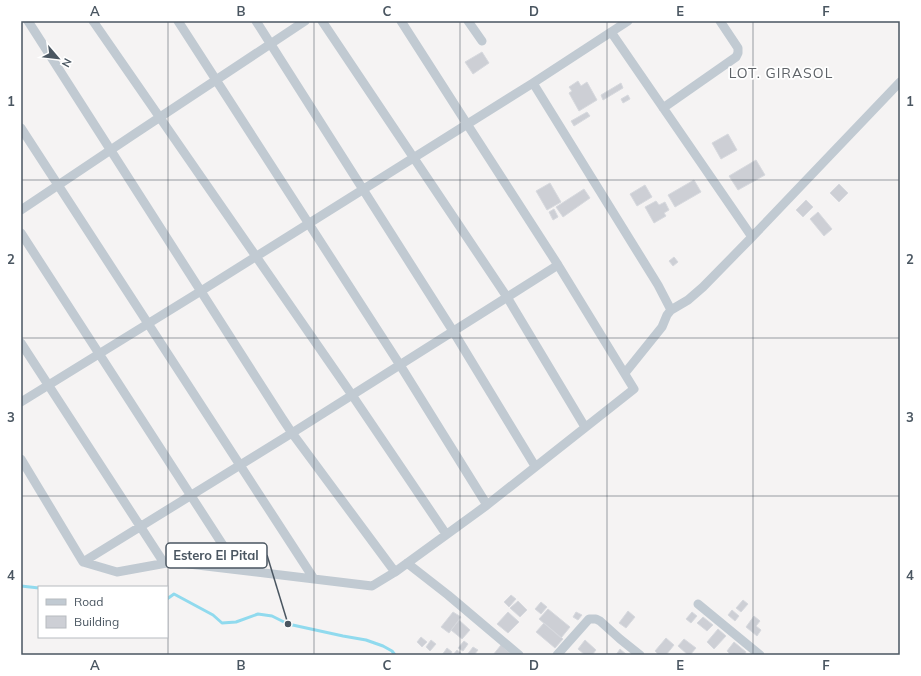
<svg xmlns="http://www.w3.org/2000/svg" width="921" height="676" viewBox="0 0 921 676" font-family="Mulish,sans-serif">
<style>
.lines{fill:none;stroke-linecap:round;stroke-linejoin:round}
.stream{stroke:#90daee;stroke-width:3}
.building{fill:#cdcfd5;stroke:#d7d9de}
.street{stroke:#c1cad2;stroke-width:9}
.grid{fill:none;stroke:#4a5661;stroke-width:1;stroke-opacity:0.55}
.labels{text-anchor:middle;stroke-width:3.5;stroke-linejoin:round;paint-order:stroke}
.quarter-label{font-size:14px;letter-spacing:1px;fill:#5f6368;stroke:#fff}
.leader{fill:none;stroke:#4a5661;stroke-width:1.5}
.callout-dot{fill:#4a5661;stroke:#fff;stroke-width:1.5}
.callout{fill:#fff;stroke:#4a5661;stroke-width:1.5}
.callout-label{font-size:13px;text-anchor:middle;font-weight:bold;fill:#4a5661}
.neatline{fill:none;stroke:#4a5661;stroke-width:1.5}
.grid-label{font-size:13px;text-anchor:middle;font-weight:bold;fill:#4a5661}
</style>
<rect width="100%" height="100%" fill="#f5f3f3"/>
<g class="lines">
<!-- stream -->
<path class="stream" d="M 21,586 L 39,588
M 167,599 L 174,594 L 213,615 L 222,623 L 236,622 L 258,614 L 272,616 L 288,624 L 343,636 L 366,640 L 383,646 L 392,651 L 395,655"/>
</g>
<!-- building -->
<path class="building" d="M 482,52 L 489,63 L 473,74 L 465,62 Z
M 578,81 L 581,86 L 587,82 L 597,100 L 579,111 L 569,93 L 572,91 L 569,87 Z
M 621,83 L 623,88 L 603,100 L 601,95 Z
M 628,95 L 630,99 L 623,103 L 621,99 Z
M 587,112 L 590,116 L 574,126 L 571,121 Z
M 728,134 L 737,150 L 721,159 L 712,143 Z
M 756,160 L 765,175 L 738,190 L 729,176 Z
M 694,180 L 701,192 L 675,207 L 668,195 Z
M 550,183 L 561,202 L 547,210 L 536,191 Z
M 839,184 L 848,193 L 839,202 L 830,193 Z
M 645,185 L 652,197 L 637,206 L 630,194 Z
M 584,189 L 590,198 L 563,217 L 556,207 Z
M 806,200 L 813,207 L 803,217 L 796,210 Z
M 656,201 L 659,205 L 665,202 L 669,210 L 664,213 L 666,216 L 654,223 L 645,207 Z
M 554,209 L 558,217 L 553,220 L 549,212 Z
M 818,212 L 832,229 L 824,236 L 810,219 Z
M 674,257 L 678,262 L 673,266 L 669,261 Z
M 511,595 L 516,599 L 509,607 L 504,602 Z
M 743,600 L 748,604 L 741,612 L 736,608 Z
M 518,601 L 527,610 L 520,617 L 510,608 Z
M 541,602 L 547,607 L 541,614 L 535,609 Z
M 548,609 L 570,627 L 561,638 L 539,619 Z
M 732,610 L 739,616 L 735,621 L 728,615 Z
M 628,611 L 635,617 L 626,628 L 619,623 Z
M 453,612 L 461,617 L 449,633 L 441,627 Z
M 508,612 L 519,622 L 508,633 L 497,624 Z
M 576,612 L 582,615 L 578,620 L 573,617 Z
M 692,612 L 697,616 L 691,623 L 686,619 Z
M 754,616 L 760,621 L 756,626 L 761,630 L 757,636 L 746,627 Z
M 703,617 L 713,625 L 707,631 L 697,623 Z
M 459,620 L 470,630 L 462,639 L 451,630 Z
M 544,623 L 563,639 L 555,648 L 536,632 Z
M 718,629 L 726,636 L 714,649 L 707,642 Z
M 421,637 L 427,642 L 422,647 L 417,642 Z
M 666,638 L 674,645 L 666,655 L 659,655 L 655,651 Z
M 684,639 L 696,648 L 690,655 L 688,655 L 678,646 Z
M 431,640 L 436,644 L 430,651 L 426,647 Z
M 585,640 L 596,650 L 592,655 L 585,655 L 578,649 Z
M 464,641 L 468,644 L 463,651 L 458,648 Z
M 734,642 L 746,652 L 744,655 L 731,655 L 727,651 Z
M 501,645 L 511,654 L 510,655 L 493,655 Z
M 473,647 L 478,650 L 474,655 L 467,655 Z
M 447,648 L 452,652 L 450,655 L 442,655 Z
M 620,649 L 627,655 L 616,655 Z
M 457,650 L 463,655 L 453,655 Z"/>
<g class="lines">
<!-- street -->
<path class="street" d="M 28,21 L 282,418 L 292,433 L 558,265 L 467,124 L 401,21
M 93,21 L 352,395 L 446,534
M 178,21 L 400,365 L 487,505
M 256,21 L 453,331 L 535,466
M 322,21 L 507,297 L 585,427
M 468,21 L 482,41
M 628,21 L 533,83 L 658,285 L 671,310
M 611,32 L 752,237
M 663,108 L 736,57 L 738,53 L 738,48 L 720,21
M 21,128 L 314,579
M 21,210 L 133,135 L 305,21
M 21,233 L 239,570
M 21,343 L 164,563
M 625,373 L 662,327 L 667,315 L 671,310 L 688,300 L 703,287 L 752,237 L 900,82
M 21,402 L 201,291 L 533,83
M 21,459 L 83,562 L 117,572 L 172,562 L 372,586 L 395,572
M 83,562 L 292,433 L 395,572 L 487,505 L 634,389 L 558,265
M 407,563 L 448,595 L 519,655
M 698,604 L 760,655
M 557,655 L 589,619 L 596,619 L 600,621 L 620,639 L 640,655"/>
</g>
<!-- grid -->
<path class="grid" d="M 168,21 L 168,655M 314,21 L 314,655M 460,21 L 460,655M 607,21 L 607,655M 753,21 L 753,655M 21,180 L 900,180M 21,338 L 900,338M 21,496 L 900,496"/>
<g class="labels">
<!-- quarter labels -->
<g class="quarter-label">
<text x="781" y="78">LOT. GIRASOL</text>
</g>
</g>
<!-- callouts -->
<path class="leader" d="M288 624L267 555"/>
<circle class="callout-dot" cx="288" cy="624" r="4"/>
<rect class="callout" x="166" y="543" width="101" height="25" rx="4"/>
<g class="callout-label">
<text x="216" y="560">Estero El Pital</text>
</g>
<!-- border -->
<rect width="921" height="676" fill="none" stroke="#ffffff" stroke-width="44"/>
<!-- legend -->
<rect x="38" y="586" width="130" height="52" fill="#ffffff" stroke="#b7bbc0"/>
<rect x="46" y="599" width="20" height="6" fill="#c1cad2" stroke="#b7bbc0"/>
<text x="74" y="606" font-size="12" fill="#4a5661">Road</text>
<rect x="46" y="616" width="20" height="12" fill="#cdcfd5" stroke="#b7bbc0"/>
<text x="74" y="626" font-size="12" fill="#4a5661">Building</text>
<!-- north arrow -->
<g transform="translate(58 58) rotate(118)" stroke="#ffffff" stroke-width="3" paint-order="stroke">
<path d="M0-3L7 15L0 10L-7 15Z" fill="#4a5661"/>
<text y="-6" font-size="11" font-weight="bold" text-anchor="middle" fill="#4a5661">N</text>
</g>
<rect x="22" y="22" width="877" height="632" class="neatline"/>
<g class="grid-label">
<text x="95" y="16">A</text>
<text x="241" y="16">B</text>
<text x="387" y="16">C</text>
<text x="534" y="16">D</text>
<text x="680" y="16">E</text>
<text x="826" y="16">F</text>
<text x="11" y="106">1</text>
<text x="910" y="106">1</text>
<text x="11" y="264">2</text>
<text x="910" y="264">2</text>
<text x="11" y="422">3</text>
<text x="910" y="422">3</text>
<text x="11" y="580">4</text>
<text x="910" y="580">4</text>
<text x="95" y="670">A</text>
<text x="241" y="670">B</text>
<text x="387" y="670">C</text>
<text x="534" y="670">D</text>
<text x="680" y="670">E</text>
<text x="826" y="670">F</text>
</g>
</svg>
